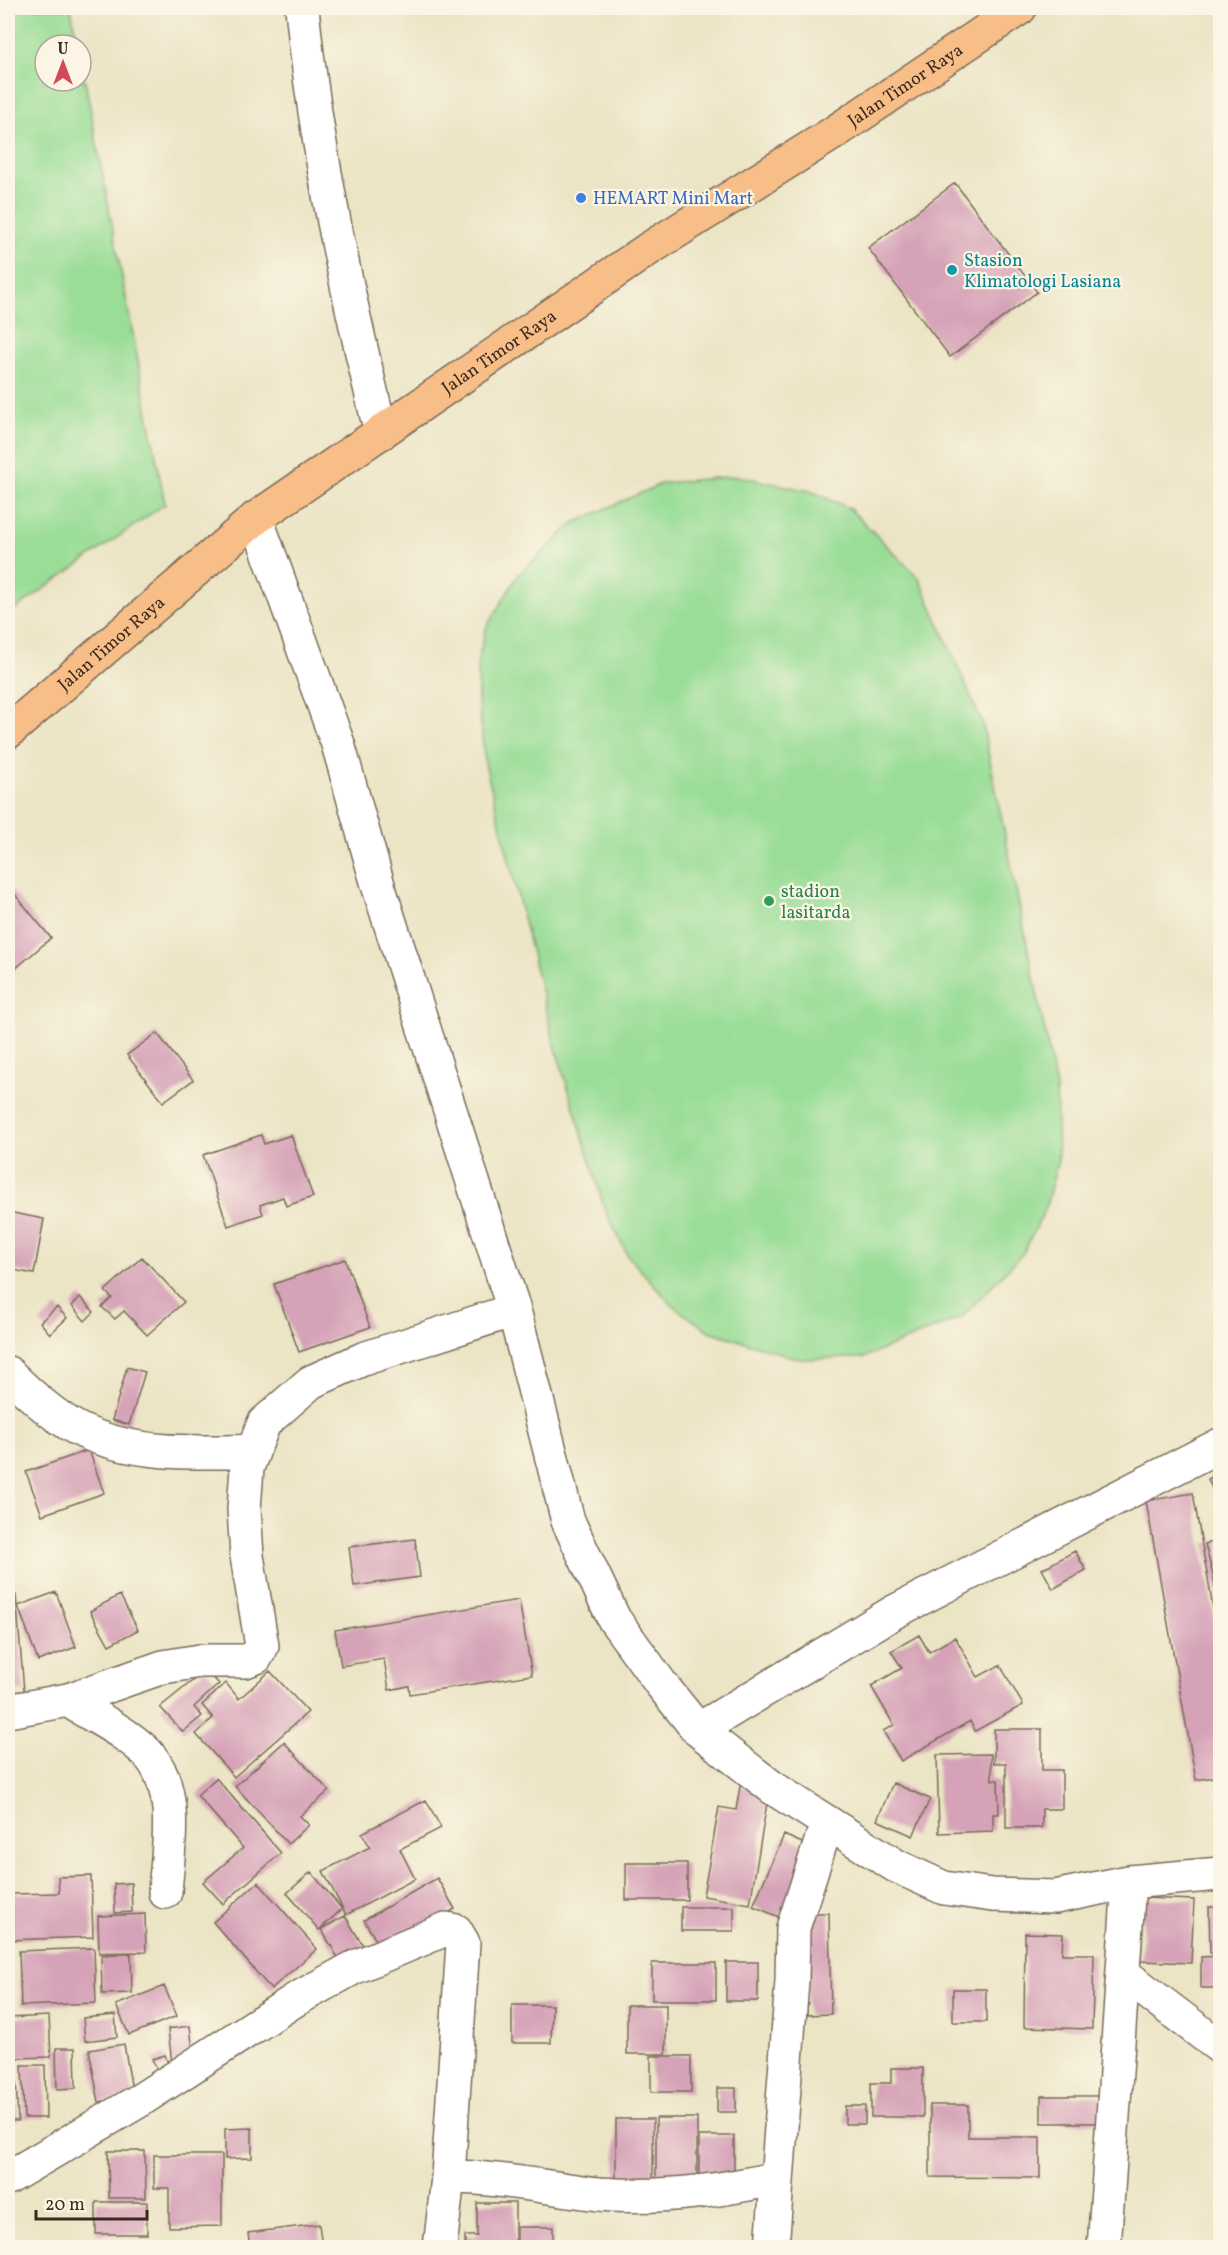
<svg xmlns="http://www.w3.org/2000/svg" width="1228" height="2255" viewBox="0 0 1228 2255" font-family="Vollkorn,serif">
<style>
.green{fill:#99dd96;stroke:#6a845a;stroke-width:1.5}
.building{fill:#d5a2b7}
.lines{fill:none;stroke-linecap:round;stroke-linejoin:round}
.minor-casing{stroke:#796b58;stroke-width:36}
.highway-casing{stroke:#796b58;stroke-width:36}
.minor{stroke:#fff;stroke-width:33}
.highway{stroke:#f7be88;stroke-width:33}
.shop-dot{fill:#3f7fe0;stroke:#fcf5e5;stroke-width:2}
.culture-dot{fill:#0f9aa8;stroke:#fcf5e5;stroke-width:2}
.leisure-dot{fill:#2e9e5b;stroke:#fcf5e5;stroke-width:2}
.labels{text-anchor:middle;stroke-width:4.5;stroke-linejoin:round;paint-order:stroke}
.street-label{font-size:18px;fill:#3b2a1e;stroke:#fcf5e5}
.shop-label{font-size:18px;fill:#366cbe;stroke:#fcf5e5;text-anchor:start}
.culture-label{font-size:18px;fill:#0d838f;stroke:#fcf5e5;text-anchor:start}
.leisure-label{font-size:18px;fill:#27864d;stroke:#fcf5e5;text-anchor:start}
</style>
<rect width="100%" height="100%" fill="#fcf5e5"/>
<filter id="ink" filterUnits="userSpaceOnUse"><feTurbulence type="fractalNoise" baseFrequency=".0167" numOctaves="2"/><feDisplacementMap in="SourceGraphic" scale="12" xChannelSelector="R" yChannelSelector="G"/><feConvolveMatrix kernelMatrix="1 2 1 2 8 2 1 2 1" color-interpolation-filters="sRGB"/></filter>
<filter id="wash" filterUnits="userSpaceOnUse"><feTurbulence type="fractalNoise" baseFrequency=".008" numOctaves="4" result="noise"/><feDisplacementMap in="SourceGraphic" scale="24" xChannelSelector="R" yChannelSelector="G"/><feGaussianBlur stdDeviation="1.35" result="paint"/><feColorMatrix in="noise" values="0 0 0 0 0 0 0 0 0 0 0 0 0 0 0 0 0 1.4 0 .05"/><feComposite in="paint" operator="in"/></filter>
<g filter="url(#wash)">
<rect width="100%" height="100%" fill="#ebe4c5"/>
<!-- green -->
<path class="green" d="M 8,8 L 71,8 L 78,45 L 45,45 L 45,81 L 81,81 L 81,60 L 165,504 L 8,614 Z
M 737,476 L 810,491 L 849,508 L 919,578 L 982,722 L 1056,1087 L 1058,1160 L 1045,1210 L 1023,1253 L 962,1317 L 863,1358 L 799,1359 L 709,1331 L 673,1306 L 628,1256 L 605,1210 L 553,1039 L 485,763 L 478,701 L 478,660 L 486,628 L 518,575 L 574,523 L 663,483 Z"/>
<g id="blocks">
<!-- building -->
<path class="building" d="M 955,183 L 1037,292 L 950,357 L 868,248 Z
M 8,886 L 51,938 L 8,975 Z
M 157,1033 L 193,1080 L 163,1102 L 127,1055 Z
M 261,1135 L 264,1144 L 291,1135 L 313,1197 L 286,1206 L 283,1197 L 260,1205 L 263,1214 L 228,1226 L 203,1155 Z
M 8,1212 L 44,1219 L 34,1274 L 8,1269 Z
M 142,1257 L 184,1302 L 147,1335 L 124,1311 L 115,1319 L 102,1307 L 112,1298 L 105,1291 Z
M 345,1259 L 370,1327 L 299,1352 L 274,1284 Z
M 80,1297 L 94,1312 L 85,1321 L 72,1306 Z
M 57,1307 L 67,1318 L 50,1334 L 40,1322 Z
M 127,1367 L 145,1372 L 129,1425 L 112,1420 Z
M 89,1450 L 104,1493 L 42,1515 L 26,1472 Z
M 1220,1473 L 1220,1506 L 1208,1479 Z
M 1193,1493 L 1220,1648 L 1220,1776 L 1196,1780 L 1146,1501 Z
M 415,1539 L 420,1577 L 354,1586 L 349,1547 Z
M 1220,1540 L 1220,1595 L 1218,1596 L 1205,1544 Z
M 1075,1551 L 1086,1570 L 1053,1589 L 1042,1569 Z
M 56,1592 L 76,1647 L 38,1661 L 18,1606 Z
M 8,1595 L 16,1595 L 24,1691 L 8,1692 Z
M 120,1595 L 138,1630 L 109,1645 L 90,1611 Z
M 519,1600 L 532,1675 L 410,1694 L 409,1686 L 389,1690 L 384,1659 L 341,1666 L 335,1630 Z
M 919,1635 L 929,1652 L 955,1637 L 978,1677 L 1000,1665 L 1023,1705 L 975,1731 L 970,1721 L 901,1761 L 883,1731 L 894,1725 L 871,1686 L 902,1668 L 891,1651 Z
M 206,1670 L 219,1684 L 194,1707 L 202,1716 L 183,1732 L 160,1707 Z
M 270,1671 L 308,1712 L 234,1777 L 196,1734 L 213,1718 L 202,1705 L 226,1683 L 239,1699 Z
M 994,1729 L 1042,1729 L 1042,1770 L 1062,1770 L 1062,1809 L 1042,1809 L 1042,1828 L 1006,1828 L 1006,1763 L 994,1763 Z
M 284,1742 L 329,1791 L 300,1816 L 309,1825 L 288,1844 L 235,1786 Z
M 991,1754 L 992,1780 L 998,1780 L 999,1814 L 993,1814 L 993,1831 L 939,1833 L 937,1755 Z
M 216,1778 L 281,1853 L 223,1904 L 203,1882 L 243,1848 L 197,1795 Z
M 893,1783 L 930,1799 L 913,1836 L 877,1820 Z
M 740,1786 L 769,1791 L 750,1904 L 703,1896 L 719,1807 L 736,1810 Z
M 426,1800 L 441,1828 L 400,1849 L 415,1879 L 346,1915 L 323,1871 L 370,1847 L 362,1833 Z
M 784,1835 L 811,1847 L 779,1917 L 753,1906 Z
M 626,1863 L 687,1863 L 687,1900 L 626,1900 Z
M 311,1872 L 342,1909 L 319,1930 L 287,1893 Z
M 91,1876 L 93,1937 L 8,1940 L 8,1894 L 59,1893 L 58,1877 Z
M 437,1878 L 455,1909 L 382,1951 L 364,1920 Z
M 258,1882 L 317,1949 L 271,1989 L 213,1922 Z
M 131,1883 L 132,1912 L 115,1913 L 114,1884 Z
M 1144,1898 L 1194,1900 L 1191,1963 L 1141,1961 Z
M 681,1907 L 734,1907 L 734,1931 L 681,1931 Z
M 1209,1907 L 1220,1907 L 1220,1953 L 1210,1953 Z
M 806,1913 L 829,1913 L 831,2014 L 807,2015 Z
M 145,1914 L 146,1952 L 99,1953 L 98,1916 Z
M 345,1916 L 364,1947 L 340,1961 L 321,1929 Z
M 1025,1933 L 1063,1934 L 1062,1954 L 1094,1954 L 1092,2029 L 1024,2027 Z
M 94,1948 L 96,2003 L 21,2006 L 19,1951 Z
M 131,1954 L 132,1993 L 102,1994 L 101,1955 Z
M 1220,1956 L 1220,1988 L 1201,1988 L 1201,1957 Z
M 726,1962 L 758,1962 L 758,2001 L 726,2001 Z
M 652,1963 L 716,1963 L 716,2000 L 652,2000 Z
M 164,1986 L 177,2016 L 129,2035 L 116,2005 Z
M 953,1989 L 986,1989 L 986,2022 L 953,2022 Z
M 512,2005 L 552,2005 L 551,2043 L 512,2043 Z
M 627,2005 L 666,2005 L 666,2054 L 627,2054 Z
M 115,2015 L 117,2037 L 85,2041 L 83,2018 Z
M 49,2016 L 51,2057 L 15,2058 L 18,2121 L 8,2121 L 8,2018 Z
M 190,2026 L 194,2061 L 172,2064 L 168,2029 Z
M 124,2044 L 133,2096 L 99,2102 L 89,2050 Z
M 56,2048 L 75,2048 L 76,2088 L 57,2089 Z
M 165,2055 L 169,2066 L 157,2070 L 152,2059 Z
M 651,2056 L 691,2056 L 691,2092 L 651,2092 Z
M 22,2065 L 45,2065 L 46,2118 L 24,2118 Z
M 891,2068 L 923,2068 L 923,2117 L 871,2117 L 871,2083 L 891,2083 Z
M 717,2088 L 736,2088 L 736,2112 L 717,2112 Z
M 1041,2096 L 1102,2096 L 1102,2123 L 1041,2123 Z
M 930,2105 L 968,2105 L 968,2137 L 1040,2137 L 1040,2178 L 930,2177 Z
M 845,2106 L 865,2106 L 865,2124 L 845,2124 Z
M 656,2118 L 697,2118 L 697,2185 L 656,2185 Z
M 616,2119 L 653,2119 L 653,2186 L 616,2186 Z
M 252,2128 L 252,2158 L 225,2159 L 225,2129 Z
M 699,2136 L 734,2136 L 734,2179 L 699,2179 Z
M 108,2151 L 145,2151 L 146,2198 L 109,2198 Z
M 154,2155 L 222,2155 L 222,2226 L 169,2227 L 169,2188 L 154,2188 Z
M 96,2202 L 147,2202 L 147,2234 L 96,2234 Z
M 477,2203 L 515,2203 L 515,2248 L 465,2248 L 465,2236 L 477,2236 Z
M 319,2224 L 322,2248 L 250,2248 L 248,2233 Z
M 517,2227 L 553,2227 L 553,2248 L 517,2248 Z"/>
</g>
</g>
<g filter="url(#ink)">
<use href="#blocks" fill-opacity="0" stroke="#796b58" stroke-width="1.5"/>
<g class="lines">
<!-- minor casing -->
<g class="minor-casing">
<path id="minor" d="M 302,8 C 316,151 347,293 381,433
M 256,518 L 338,744 L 378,885 L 514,1310 L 568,1521 L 614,1619 L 661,1684 L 698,1730 L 773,1788 L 896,1866 L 944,1888 L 992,1895 L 1055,1897 L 1129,1882 L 1220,1874
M 8,1373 C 28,1393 51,1414 76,1428 C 131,1456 194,1453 253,1451
M 68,1700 C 93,1717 127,1732 148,1754 C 180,1789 168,1850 165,1892
M 8,1711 L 68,1700 L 163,1667 L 200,1661 L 245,1661 L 256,1657 L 262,1646 L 247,1556 L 244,1509 L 247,1468 L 264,1423 L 311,1382 L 363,1359 L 514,1310
M 698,1730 L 894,1612 L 1220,1445
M 1125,1975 L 1220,2047
M 8,2178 L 142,2099 L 295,2000 L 353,1968 L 446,1929 L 456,1931 L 463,1943 L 448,2177
M 440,2248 L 448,2177 C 499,2177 549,2188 599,2194 C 658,2199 720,2191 777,2178
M 772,2248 L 792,1981 L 793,1928 L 827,1823
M 1104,2248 L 1129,1882"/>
</g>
<!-- highway casing -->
<g class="highway-casing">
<g id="highway">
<path id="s1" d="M 8,732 L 256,518 L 647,250 L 832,134 L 1020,8"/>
</g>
</g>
<!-- minor -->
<use href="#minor" class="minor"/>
<!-- highway -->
<use href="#highway" class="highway"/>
</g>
</g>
<!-- markers -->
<circle class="shop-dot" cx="581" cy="198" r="6"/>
<circle class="culture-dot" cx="952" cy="270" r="6"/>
<circle class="leisure-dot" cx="769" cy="901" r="6"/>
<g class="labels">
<!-- street labels -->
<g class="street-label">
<text dy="6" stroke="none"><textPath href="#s1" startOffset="1108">Jalan Timor Raya</textPath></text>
<text dy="6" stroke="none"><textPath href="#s1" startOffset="622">Jalan Timor Raya</textPath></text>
<text dy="6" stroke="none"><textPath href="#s1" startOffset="136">Jalan Timor Raya</textPath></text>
</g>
<!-- shop labels -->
<g class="shop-label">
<text x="593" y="204">HEMART Mini Mart</text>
</g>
<!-- culture labels -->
<g class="culture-label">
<text x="964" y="266">Stasion<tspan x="964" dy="21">Klimatologi Lasiana</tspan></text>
</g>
<!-- leisure labels -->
<g class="leisure-label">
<text x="781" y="897">stadion<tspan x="781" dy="21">lasitarda</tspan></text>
</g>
</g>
<!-- margin -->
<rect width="1228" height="2255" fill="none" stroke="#fcf5e5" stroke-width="30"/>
<!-- north arrow -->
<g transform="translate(63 63)"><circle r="28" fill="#fcf5e5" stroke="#afa495" stroke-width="1.5"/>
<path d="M0-4.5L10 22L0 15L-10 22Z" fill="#d1495b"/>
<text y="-9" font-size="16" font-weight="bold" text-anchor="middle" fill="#3b2a1e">U</text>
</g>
<!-- scale -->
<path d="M36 2210v9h111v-9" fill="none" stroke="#3b2a1e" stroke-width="3"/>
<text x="45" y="2210" font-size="18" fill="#3b2a1e" stroke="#fcf5e5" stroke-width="4.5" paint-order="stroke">20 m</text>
</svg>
